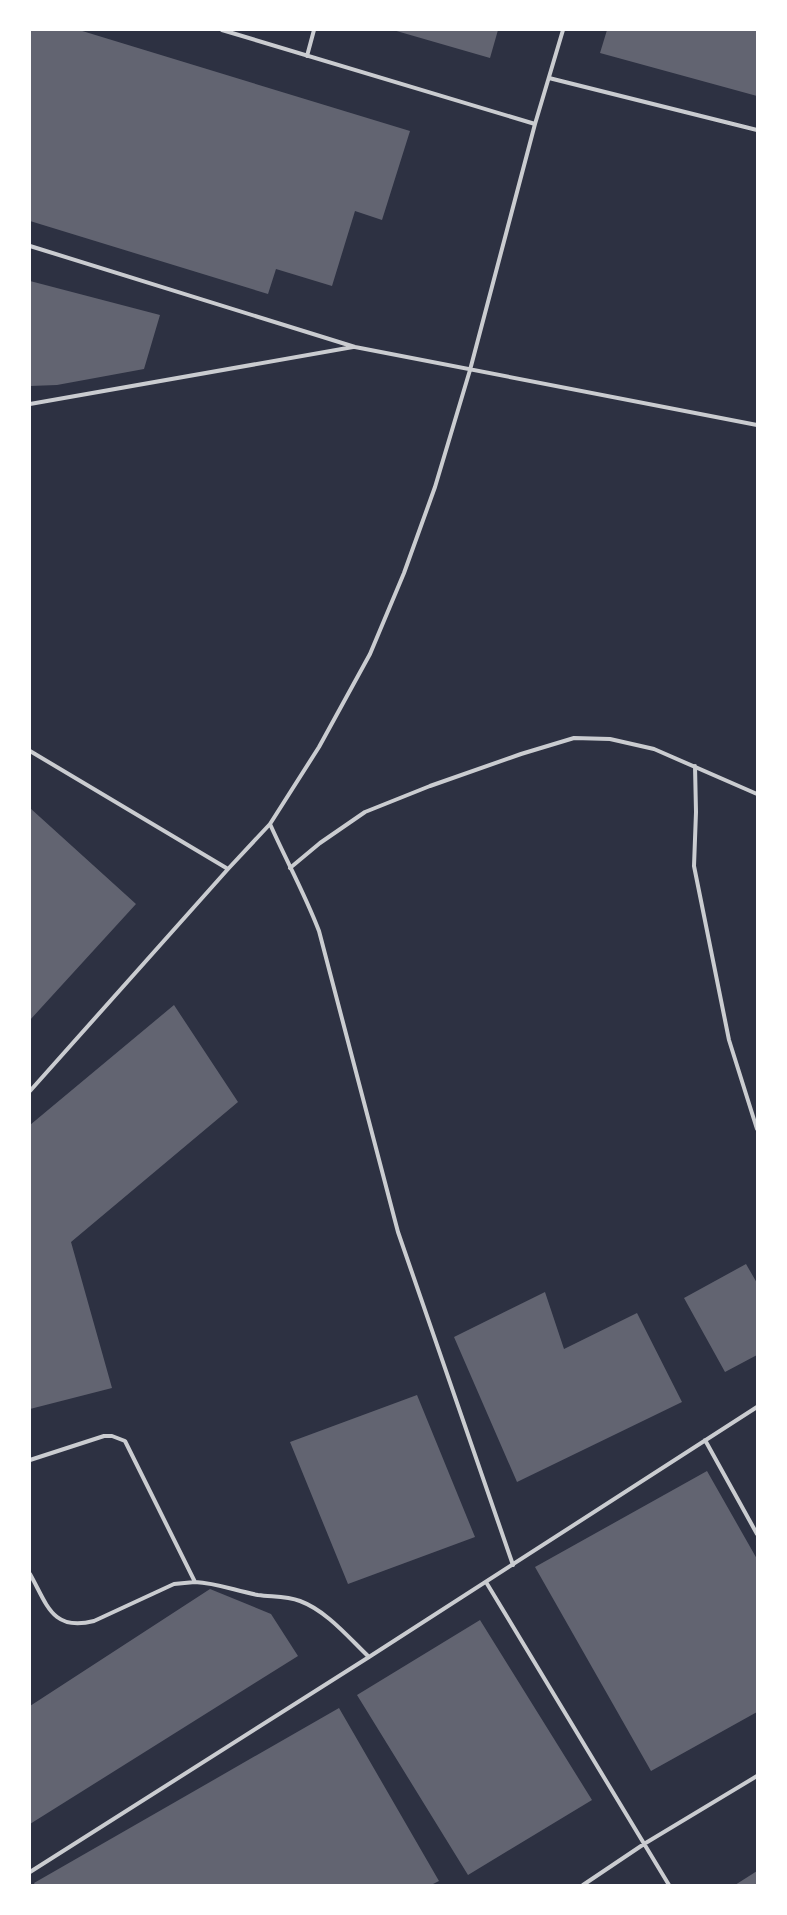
<svg xmlns="http://www.w3.org/2000/svg" width="787" height="1915" viewBox="0 0 787 1915" font-family="Jost,sans-serif">
<style>
.building{fill:#626471}
.lines{fill:none;stroke-linecap:round;stroke-linejoin:round}
.minor{stroke:#caccd0;stroke-width:4}
</style>
<rect width="100%" height="100%" fill="#2d3142"/>
<!-- building -->
<path class="building" d="M 30,30 L 79,30 L 410,131 L 382,220 L 355,211 L 332,286 L 276,269 L 268,294 L 30,221 Z
M 393,30 L 498,30 L 490,58 Z
M 607,30 L 757,30 L 757,96 L 600,53 Z
M 30,281 L 160,315 L 144,369 L 57,385 L 30,386 Z
M 30,808 L 136,904 L 30,1020 Z
M 174,1005 L 238,1102 L 71,1242 L 112,1388 L 30,1409 L 30,1125 Z
M 746,1264 L 757,1283 L 757,1355 L 725,1372 L 684,1298 Z
M 545,1292 L 564,1349 L 637,1313 L 682,1402 L 517,1482 L 454,1337 Z
M 417,1395 L 475,1537 L 348,1584 L 290,1442 Z
M 707,1471 L 757,1559 L 757,1712 L 651,1771 L 535,1567 Z
M 210,1589 L 271,1614 L 298,1656 L 30,1824 L 30,1706 Z
M 480,1620 L 592,1800 L 468,1875 L 357,1695 Z
M 339,1708 L 439,1881 L 431,1885 L 35,1885 L 34,1883 Z
M 757,1871 L 757,1885 L 735,1885 Z"/>
<g class="lines">
<!-- minor -->
<path class="minor" d="M 222,30 L 535,124
M 307,56 L 314,30
M 549,78 L 757,130
M 30,246 L 355,347 L 757,425
M 30,404 L 353,347
M 30,751 L 228,869
M 695,766 L 696,812 L 694,866 L 729,1040 L 757,1129
M 270,824 C 286,860 305,894 319,931 L 398,1232 L 513,1565
M 290,868 L 320,843 L 365,812 L 430,786 L 521,754 L 574,738 L 610,739 L 654,749 L 757,794
M 30,1091 L 228,869 L 270,824 L 319,747 L 370,654 L 404,573 L 435,487 L 470,370 L 535,124 L 563,30
M 705,1440 L 757,1534
M 30,1460 L 104,1436 L 112,1436 L 125,1441 L 195,1582 L 174,1584 L 94,1621 C 52,1632 47,1604 30,1574
M 195,1582 C 217,1583 236,1591 258,1595 C 272,1597 286,1596 300,1601 C 327,1611 349,1638 369,1657
M 486,1582 L 669,1885
M 30,1872 L 369,1657 L 757,1407
M 583,1885 L 644,1844 L 757,1776"/>
</g>
<!-- border -->
<rect width="787" height="1915" fill="none" stroke="#ffffff" stroke-width="62"/>
</svg>
